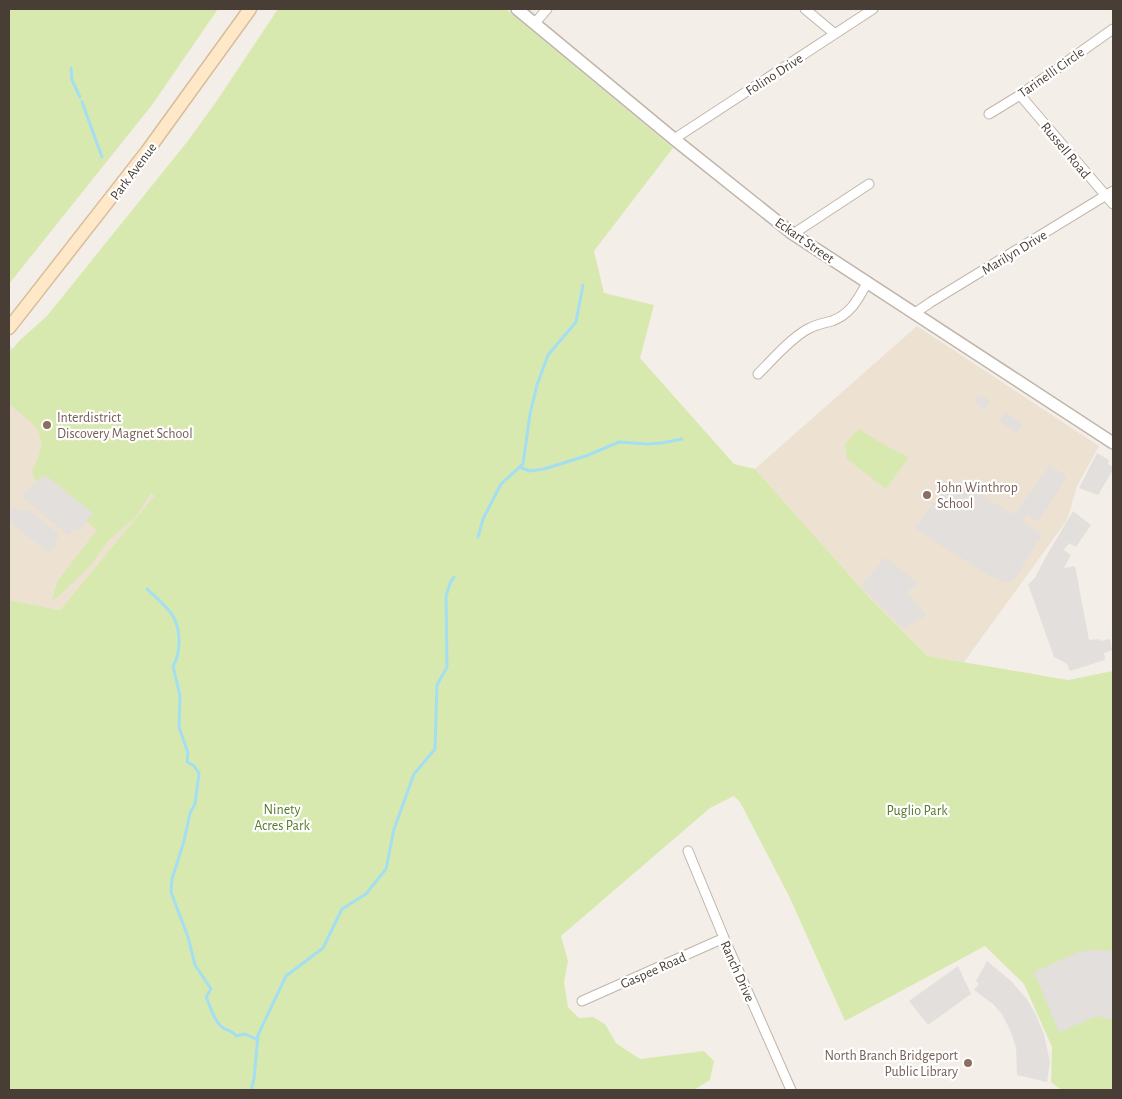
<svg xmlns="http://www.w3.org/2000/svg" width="1122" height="1099" viewBox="0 0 1122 1099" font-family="'Alegreya Sans',sans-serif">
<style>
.education{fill:#ede1d2}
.green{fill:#d8e9b0}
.parking{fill:#e2dfdd}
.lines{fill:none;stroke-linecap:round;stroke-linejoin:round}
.stream{stroke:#a4def1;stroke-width:3}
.minor-casing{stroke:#c0b5aa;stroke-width:11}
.tertiary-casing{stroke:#c0b5aa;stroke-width:14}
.secondary-casing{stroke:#d7bd9a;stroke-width:15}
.minor{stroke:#fff;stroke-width:9}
.tertiary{stroke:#fff;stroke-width:11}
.secondary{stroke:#ffe8c7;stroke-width:12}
.education-dot{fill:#8d6e63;stroke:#fff;stroke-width:2}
.labels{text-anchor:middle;stroke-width:4.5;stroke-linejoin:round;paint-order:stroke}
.street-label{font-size:14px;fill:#483e36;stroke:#fff}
.education-label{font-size:14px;fill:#785e54;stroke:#fff;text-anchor:start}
.park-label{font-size:14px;fill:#557a29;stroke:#fff}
</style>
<rect width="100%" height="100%" fill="#f4eee8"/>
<!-- education -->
<path class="education" d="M 917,326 L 1099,446 L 1077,486 L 1067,520 L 964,662 L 928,656 L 869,597 L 755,469 Z
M 9,345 L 154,496 L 60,610 L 9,600 Z"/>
<!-- green -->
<path class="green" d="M 9,9 L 218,9 L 152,105 L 9,284 Z
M 278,9 L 506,9 L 673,148 L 594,251 L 604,293 L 654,305 L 640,358 L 734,464 L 755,469 L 869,597 L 928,656 L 1068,680 L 1113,671 L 1113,1090 L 1061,1090 L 1051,1082 L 1052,1047 L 1024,984 L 985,946 L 845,1021 L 789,896 L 740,802 L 734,796 L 710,808 L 561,936 L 568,961 L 564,982 L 568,1007 L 579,1018 L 593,1017 L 605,1024 L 616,1043 L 640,1059 L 704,1051 L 714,1061 L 710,1080 L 694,1090 L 9,1090 L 9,600 L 60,610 L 154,496 L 151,493 L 136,517 L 108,541 L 91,565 L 58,597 L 52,601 L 57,582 L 62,575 L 97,530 L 86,521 L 92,513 L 45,475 L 37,481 L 34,478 L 32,470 C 53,433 35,426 9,404 L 9,353 L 20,340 L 47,316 L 187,142 L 216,102 Z
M 859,429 C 871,437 882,444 894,450 C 899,453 904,453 908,458 L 886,489 L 847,459 L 845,444 Z"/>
<!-- parking -->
<path class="parking" d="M 978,395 L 990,400 L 985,411 L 974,402 Z
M 1005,412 L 1023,425 L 1017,433 L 999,421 Z
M 1097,453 L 1109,460 L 1108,464 L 1113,467 L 1113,470 L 1098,495 L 1079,488 Z
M 1050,465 L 1067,477 L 1038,522 L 1027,515 L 1022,521 L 1042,535 L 1014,580 L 1005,582 L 989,576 L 915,528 L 946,487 L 954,489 L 958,481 L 1014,515 Z
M 45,475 L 93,513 L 80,529 L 76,531 L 74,530 L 68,535 L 21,496 Z
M 13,508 L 15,510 L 29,510 L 58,533 L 58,537 L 54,543 L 56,544 L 49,553 L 9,521 L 9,511 Z
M 1073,511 L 1091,525 L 1076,547 L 1069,543 L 1064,550 L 1071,555 L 1064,568 L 1075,566 L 1089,640 L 1099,639 L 1100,641 L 1110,639 L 1112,650 L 1104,653 L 1105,660 L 1070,671 L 1067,664 L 1054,657 L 1028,584 L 1035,578 L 1044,560 Z
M 885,557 L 918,583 L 907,592 L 926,615 L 903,629 L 861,586 Z
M 1093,950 L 1113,951 L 1113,1020 L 1097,1016 L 1059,1032 L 1034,972 L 1079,952 Z
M 987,961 L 1011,981 L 1026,998 L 1035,1013 L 1044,1034 L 1050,1062 L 1047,1082 L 1017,1075 L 1016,1048 L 1011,1032 L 1002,1014 L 993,1004 L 974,990 L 979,984 L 976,981 Z
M 958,966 L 971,994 L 928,1025 L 909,1001 Z"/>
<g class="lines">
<!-- stream -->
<path class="stream" d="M 71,68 L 72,80 L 80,97
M 82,102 L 102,157
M 519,467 L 530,471 L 544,469 L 586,456 L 619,442 L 647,444 L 662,443 L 682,439
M 478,537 L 483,519 L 501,484 L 523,464 L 530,414 L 537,385 L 548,355 L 576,322 L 583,285
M 147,589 C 166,607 180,615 179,644 C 178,653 178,658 173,666 L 180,696 L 179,727 L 188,753 L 187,762 L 194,766 L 199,773 L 195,804 L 190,813 L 184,841 L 172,879 L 171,892 L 188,937 L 195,965 L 211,989 L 206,997 C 211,1007 213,1020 222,1027 C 227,1031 232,1030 236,1036 L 245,1034 L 258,1040
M 251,1090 L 254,1079 L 258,1035 L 286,976 L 323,948 L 342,909 L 366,894 L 386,869 L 394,829 L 414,774 L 435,749 L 437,685 L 447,667 L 446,596 L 451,581 L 454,577"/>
<!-- minor casing -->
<g class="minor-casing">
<path id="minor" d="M 805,9 L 835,34
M 534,24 L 547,9
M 1020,95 L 1113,204
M 989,114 L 1020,95 L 1113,29
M 674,139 L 873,9
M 793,234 L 869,184
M 915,313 L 931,302 L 1113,191
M 758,374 C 773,359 788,341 806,330 C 814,325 823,323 832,321 C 851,314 858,299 867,283
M 688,851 L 724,938 L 791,1090
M 582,1001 L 724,938"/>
</g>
<!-- tertiary casing -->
<g class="tertiary-casing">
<path id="tertiary" d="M 517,9 L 674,139 L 793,234 L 1113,443"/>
</g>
<!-- secondary casing -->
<g class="secondary-casing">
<path id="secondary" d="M 9,328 L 148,150 L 250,9"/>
</g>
<!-- minor -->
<use href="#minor" class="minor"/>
<!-- tertiary -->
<use href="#tertiary" class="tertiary"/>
<!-- secondary -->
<use href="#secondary" class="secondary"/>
</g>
<!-- markers -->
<g class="education-dot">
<circle cx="47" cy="425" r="5"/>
<circle cx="927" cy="495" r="5"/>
<circle cx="968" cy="1063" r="5"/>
</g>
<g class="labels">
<!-- street labels -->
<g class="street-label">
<text transform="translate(1051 72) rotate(-35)" y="5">Tarinelli Circle</text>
<text transform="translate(774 74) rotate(-33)" y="5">Folino Drive</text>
<text transform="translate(1066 150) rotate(50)" y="5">Russell Road</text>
<text transform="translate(133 171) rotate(-53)" y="5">Park Avenue</text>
<text transform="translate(805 240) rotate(35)" y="5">Eckart Street</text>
<text transform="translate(1014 252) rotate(-31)" y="5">Marilyn Drive</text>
<text transform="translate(653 970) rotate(-24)" y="5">Gaspee Road</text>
<text transform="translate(738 971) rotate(66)" y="5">Ranch Drive</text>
</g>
<!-- education labels -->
<g class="education-label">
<text x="57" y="422">Interdistrict<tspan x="57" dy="16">Discovery Magnet School</tspan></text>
<text x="937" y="492">John Winthrop<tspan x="937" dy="16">School</tspan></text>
<text x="958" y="1060" text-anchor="end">North Branch Bridgeport<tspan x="958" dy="16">Public Library</tspan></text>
</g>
<!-- park labels -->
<g class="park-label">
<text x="282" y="814">Ninety<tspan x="282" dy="16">Acres Park</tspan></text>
<text x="917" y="815">Puglio Park</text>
</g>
</g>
<!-- border -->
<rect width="1122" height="1099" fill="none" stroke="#483e36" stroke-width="20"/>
</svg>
